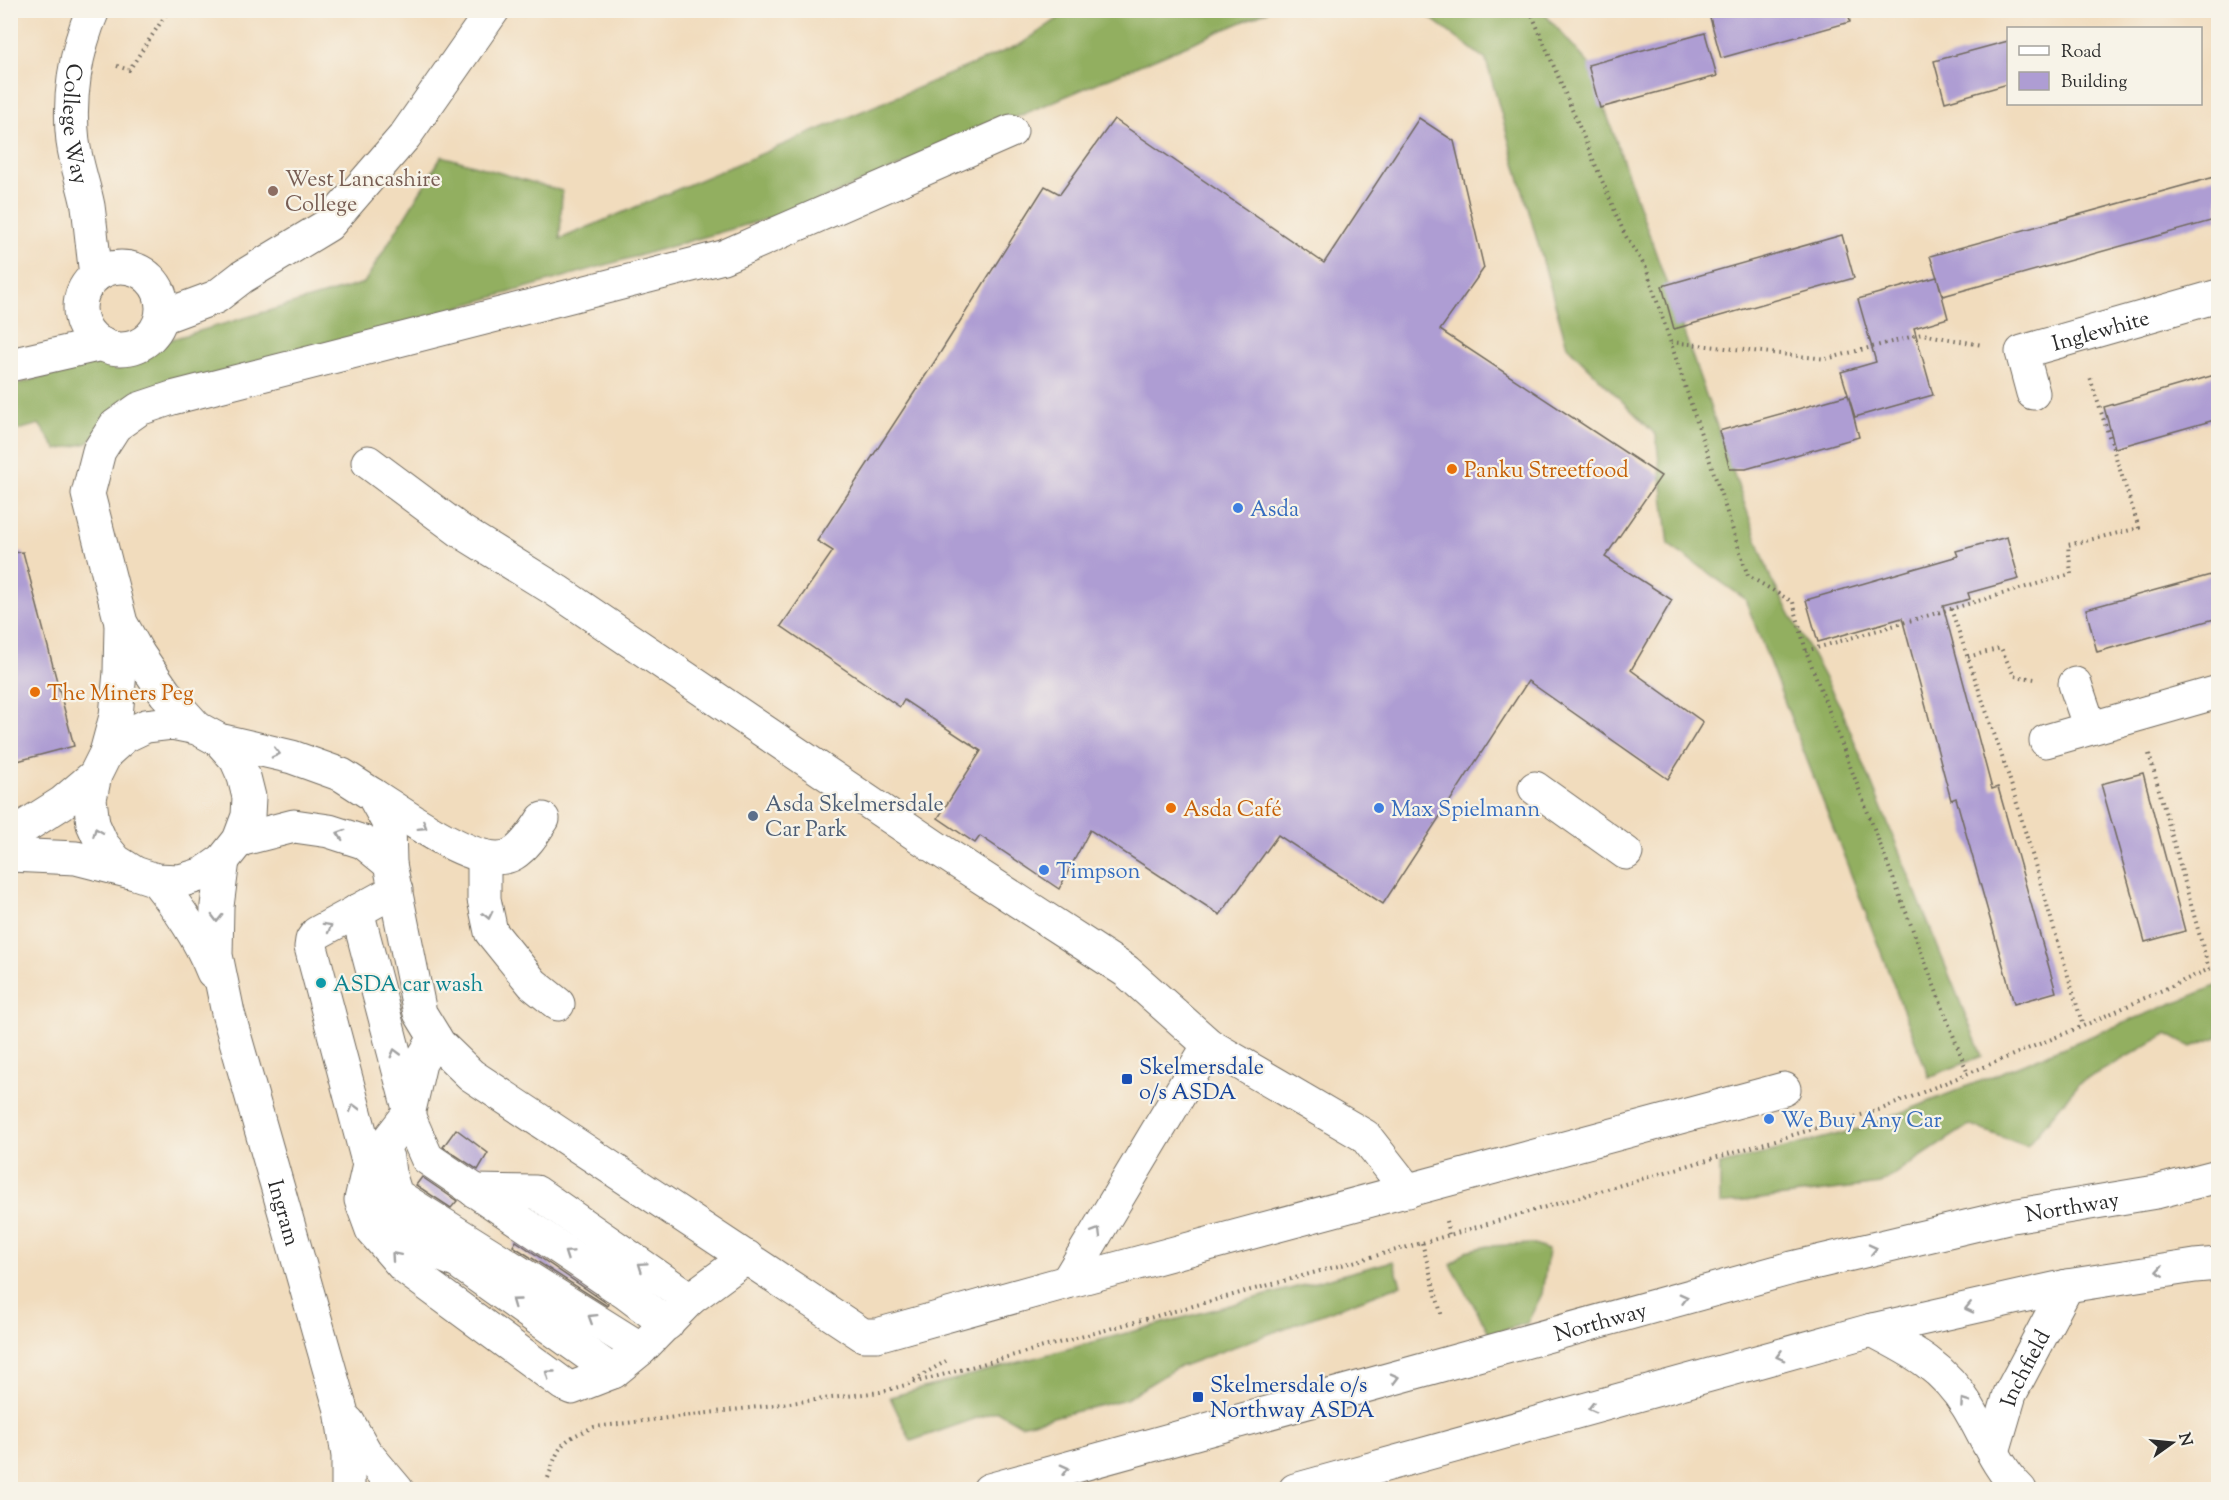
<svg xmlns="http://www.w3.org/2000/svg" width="2229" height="1500" viewBox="0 0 2229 1500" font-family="'Sorts Mill Goudy',serif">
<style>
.forest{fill:#92af61;stroke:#5e6d46;stroke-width:1.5}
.building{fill:#ae9dd3}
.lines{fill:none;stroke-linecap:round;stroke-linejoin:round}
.minor-casing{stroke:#70695e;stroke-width:35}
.path{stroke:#70695e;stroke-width:4;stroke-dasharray:1.5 4.5;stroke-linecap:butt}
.minor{stroke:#fff;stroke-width:33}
.oneway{stroke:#a0a0a0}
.education-dot{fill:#8d6e63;stroke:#f7f3e8;stroke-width:2}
.food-dot{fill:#e8710a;stroke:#f7f3e8;stroke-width:2}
.shop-dot{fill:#3f7fe0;stroke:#f7f3e8;stroke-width:2}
.service-dot{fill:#5c6f8a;stroke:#f7f3e8;stroke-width:2}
.culture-dot{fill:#0f9aa8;stroke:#f7f3e8;stroke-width:2}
.transit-dot{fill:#1a4fb4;stroke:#f7f3e8;stroke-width:2}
.labels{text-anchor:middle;stroke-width:4.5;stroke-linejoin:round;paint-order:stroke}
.street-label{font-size:22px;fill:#2b2b2b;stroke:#f7f3e8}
.education-label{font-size:22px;fill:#785e54;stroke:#f7f3e8;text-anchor:start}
.food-label{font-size:22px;fill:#c56008;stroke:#f7f3e8;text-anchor:start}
.shop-label{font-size:22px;fill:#366cbe;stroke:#f7f3e8;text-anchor:start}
.service-label{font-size:22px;fill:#4e5e75;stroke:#f7f3e8;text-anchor:start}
.culture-label{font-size:22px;fill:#0d838f;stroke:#f7f3e8;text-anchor:start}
.transit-label{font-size:22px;fill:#164399;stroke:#f7f3e8;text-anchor:start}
</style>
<rect width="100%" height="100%" fill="#f7f3e8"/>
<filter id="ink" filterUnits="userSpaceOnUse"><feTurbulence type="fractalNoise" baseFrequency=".0167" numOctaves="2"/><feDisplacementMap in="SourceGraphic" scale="12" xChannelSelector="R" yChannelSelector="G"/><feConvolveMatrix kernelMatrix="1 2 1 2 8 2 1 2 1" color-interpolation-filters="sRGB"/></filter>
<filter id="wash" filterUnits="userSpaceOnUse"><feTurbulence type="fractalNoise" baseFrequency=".008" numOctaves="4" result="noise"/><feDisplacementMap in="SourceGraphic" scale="24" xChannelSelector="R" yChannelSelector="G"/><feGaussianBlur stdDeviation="1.35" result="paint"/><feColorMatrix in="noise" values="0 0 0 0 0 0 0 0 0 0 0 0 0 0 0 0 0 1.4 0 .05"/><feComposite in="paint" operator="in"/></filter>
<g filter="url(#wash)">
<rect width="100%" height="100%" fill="#f1dcbd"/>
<!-- forest -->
<path class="forest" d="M 1069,11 L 1268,11 L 791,212 L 127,402 L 88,443 L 57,450 L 39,424 L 11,432 L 11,386 L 364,283 L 442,156 L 562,191 L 560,239 L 1021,44 Z
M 1421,11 L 1542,11 L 1589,64 L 1771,579 L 1841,708 L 1982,1056 L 1929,1077 L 1745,599 L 1669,545 L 1656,435 L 1567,346 L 1486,60 Z
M 2218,985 L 2218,1037 L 2191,1047 L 2167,1034 L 2078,1084 L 2027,1146 L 1969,1125 L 1880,1184 L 1720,1204 L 1720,1165 L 1866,1127 Z
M 1532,1244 L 1548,1250 L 1542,1294 L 1527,1323 L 1490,1334 L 1451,1265 L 1466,1251 L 1488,1246 Z
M 1393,1261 L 1401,1285 L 1174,1369 L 1126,1399 L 1021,1425 L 997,1411 L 911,1441 L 890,1397 Z"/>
<g id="blocks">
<!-- building -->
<path class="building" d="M 1708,10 L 1848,10 L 1850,22 L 1721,58 Z
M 1705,33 L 1717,76 L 1600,108 L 1588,65 Z
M 2008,41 L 2008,84 L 1945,102 L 1934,61 Z
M 1419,118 L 1454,141 L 1484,268 L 1440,330 L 1661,476 L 1605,557 L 1672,600 L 1631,670 L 1703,722 L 1668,779 L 1528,681 L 1383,904 L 1278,835 L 1220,915 L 1090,830 L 1059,889 L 980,836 L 975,843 L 938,818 L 981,751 L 904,700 L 900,707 L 781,626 L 833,551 L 817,541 L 935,361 L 1045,186 L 1060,194 L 1114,119 L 1324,263 Z
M 2218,176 L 2218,219 L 1943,296 L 1930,256 Z
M 1842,235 L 1854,278 L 1674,329 L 1662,286 Z
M 1937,277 L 1948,318 L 1914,328 L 1933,395 L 1855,417 L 1841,372 L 1876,362 L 1858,299 Z
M 2218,374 L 2218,419 L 2115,448 L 2104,407 Z
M 1848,395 L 1859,437 L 1746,469 L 1730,469 L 1719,431 Z
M 2007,537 L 2019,579 L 1968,593 L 1970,599 L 1943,606 L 1992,789 L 1998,787 L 2056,992 L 2014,1004 L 1956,798 L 1951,800 L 1902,618 L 1818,642 L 1806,600 L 1958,556 L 1956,551 Z
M 23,552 L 74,746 L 10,763 L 10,553 Z
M 2218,573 L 2218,618 L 2097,652 L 2086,609 Z
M 2143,773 L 2185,931 L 2145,942 L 2101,784 Z
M 456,1129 L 488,1153 L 478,1170 L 443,1147 Z
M 422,1177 L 457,1201 L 451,1208 L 416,1185 Z
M 516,1241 L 608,1304 L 607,1306 L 513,1246 Z"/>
</g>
</g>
<g filter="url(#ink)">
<use href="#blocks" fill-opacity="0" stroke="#70695e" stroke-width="1.5"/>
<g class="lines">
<!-- minor casing -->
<g class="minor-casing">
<g id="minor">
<path id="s1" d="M 93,10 C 75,51 68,99 73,142 C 76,164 84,185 88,206 C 91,229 93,252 96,275"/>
<circle cx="121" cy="308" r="41"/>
<path d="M 162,317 L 216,297 L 242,277 L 328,225 L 405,136 L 493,10"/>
<path d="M 10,365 L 102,344"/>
<path id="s2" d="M 2033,393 L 2022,352 L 2218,296"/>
<path d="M 368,462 L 462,532 L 557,591 L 935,847 L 1126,971 L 1209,1045 L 1365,1136 L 1408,1191"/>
<path d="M 2075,684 L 2090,728"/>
<path d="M 197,728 L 165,693 L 139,655 L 121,623 L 88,494 L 99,451 L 115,426 L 139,409 L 172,398 L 723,257 L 1011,131"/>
<path d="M 219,740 L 236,759 L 244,777 L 249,797 L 248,816 L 239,840 L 223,860 L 203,874 L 180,881 L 156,880 L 135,873 L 116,861 L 102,844 L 93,824 L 90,799 L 95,775 L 106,753 L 125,736 L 146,726 L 172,723 L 197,728 L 219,740 L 292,757 L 342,775 L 373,795 L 389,824 L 390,864 L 420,1013 L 439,1044 L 471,1075 L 863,1335 L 877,1335 L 1067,1282 L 1784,1089"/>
<path d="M 2046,741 L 2218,692"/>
<path d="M 106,753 L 116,716 L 120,672 L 121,625"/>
<path d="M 1535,788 L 1626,853"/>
<path d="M 373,795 C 402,813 481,873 513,854 C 526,846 535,831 543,819"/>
<path d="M 10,836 L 62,803 L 95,775"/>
<path d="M 239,840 L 294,826 L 329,831 L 363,842 L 390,864"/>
<path d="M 10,855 L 76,858 L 131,872"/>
<path d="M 484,857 L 484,899 L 491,932 L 533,984 L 558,1004"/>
<path id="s3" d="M 223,860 L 217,906 L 216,955 L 228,1013 L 341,1410 L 348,1456 L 348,1490"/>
<path d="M 156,880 C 179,909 199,937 213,972"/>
<path d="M 396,890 L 317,933 L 312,940 L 311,947 L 369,1165 L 374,1195 L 386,1218 L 424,1248 L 458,1262 L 613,1372"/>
<path d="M 357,911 L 408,1105"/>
<path d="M 435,1038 L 420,1063 L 408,1115 L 369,1165 L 361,1200 L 372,1230 L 405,1268 L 563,1384 L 572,1388 L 613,1372 L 641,1349 L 690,1299 L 747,1257"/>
<path d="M 408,1115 L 427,1158 L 626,1293 L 667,1324"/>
<path d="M 387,1158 L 389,1173 L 396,1195 L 641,1349"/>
<path d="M 475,1191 L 536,1192 L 690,1299"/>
<path d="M 1067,1282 L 1209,1045"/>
<path d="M 1872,1330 C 1913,1351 1944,1367 1968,1407 C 1985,1435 1996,1466 2020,1490"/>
<path d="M 348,1422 L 365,1452 L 397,1490"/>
<path id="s4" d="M 1993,1452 L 2010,1394 L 2067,1286"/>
<path id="s5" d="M 989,1490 L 1792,1268 L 2012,1216 L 2156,1192 L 2218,1176"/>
<path d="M 1295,1490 L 1872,1330 L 2067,1286 L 2195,1266 L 2218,1264"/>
</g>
</g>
<!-- path -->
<path class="path" d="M 1530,10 L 1625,235 L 1646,268 L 1748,576 L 1793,602 L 1806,651 L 1968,1074
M 117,66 L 129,70 L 169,10
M 1671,342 L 1826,359 L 1922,334 L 1982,345
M 1951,609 L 2009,777 L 2083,1026
M 1806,651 L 2071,574 L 2068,545 L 2139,528 L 2089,375
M 1968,657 L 2001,648 L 2014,676 L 2035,679
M 2149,754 L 2209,969
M 1446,1221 L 1449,1235
M 1422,1243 L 1442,1317
M 914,1380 L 946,1361
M 548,1478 C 559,1445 561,1440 594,1427 L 880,1392 L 1422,1243 L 1882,1109 L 2083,1026 L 2218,965"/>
<!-- minor -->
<use href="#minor" class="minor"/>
</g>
<!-- one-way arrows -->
<defs><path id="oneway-chevron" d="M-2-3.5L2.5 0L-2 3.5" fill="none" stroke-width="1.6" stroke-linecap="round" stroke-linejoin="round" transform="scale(1.5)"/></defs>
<g class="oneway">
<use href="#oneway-chevron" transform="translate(276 753) rotate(13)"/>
<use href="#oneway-chevron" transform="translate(423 826) rotate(32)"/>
<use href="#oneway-chevron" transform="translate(97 832) rotate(-112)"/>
<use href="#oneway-chevron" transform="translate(341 834) rotate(-162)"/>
<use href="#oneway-chevron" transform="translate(488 915) rotate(78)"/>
<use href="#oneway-chevron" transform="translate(217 918) rotate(91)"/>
<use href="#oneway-chevron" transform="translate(328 927) rotate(-29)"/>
<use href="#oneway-chevron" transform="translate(395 1053) rotate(-105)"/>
<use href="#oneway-chevron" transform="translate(354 1108) rotate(-105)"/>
<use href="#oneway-chevron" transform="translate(1097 1232) rotate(-59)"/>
<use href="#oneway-chevron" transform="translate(1873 1249) rotate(-13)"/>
<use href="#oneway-chevron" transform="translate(568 1254) rotate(-146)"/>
<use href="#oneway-chevron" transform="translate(395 1256) rotate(-131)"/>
<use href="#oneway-chevron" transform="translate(642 1266) rotate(-145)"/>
<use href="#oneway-chevron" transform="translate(2160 1271) rotate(171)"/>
<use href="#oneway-chevron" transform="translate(1684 1298) rotate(-15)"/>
<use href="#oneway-chevron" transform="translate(515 1302) rotate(-144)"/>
<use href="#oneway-chevron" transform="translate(1969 1308) rotate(167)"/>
<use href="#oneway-chevron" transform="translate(592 1318) rotate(-148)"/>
<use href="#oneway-chevron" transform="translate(1780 1356) rotate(165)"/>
<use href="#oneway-chevron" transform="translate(549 1374) rotate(-144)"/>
<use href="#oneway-chevron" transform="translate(1395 1378) rotate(-15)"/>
<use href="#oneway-chevron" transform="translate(1964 1402) rotate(-125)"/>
<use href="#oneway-chevron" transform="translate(1592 1408) rotate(165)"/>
<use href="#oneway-chevron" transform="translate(1065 1469) rotate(-15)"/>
</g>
</g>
<!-- markers -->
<circle class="education-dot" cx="273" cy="191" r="6"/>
<g class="food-dot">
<circle cx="1452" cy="469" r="6"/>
<circle cx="35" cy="692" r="6"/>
<circle cx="1171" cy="808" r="6"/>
</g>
<g class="shop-dot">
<circle cx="1238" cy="508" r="6"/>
<circle cx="1379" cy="808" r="6"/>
<circle cx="1044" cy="870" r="6"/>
<circle cx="1769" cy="1119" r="6"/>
</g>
<circle class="service-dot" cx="753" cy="816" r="6"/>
<circle class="culture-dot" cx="321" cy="983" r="6"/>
<g class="transit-dot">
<rect x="1121" y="1073" width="12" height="12" rx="3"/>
<rect x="1192" y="1391" width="12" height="12" rx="3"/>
</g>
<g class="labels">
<!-- street labels -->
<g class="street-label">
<text dy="8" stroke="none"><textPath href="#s1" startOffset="117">College Way</textPath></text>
<text dy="8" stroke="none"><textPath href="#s2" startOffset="124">Inglewhite</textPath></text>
<text dy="8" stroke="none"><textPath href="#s5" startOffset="1120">Northway</textPath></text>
<text dy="8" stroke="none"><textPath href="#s3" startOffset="362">Ingram</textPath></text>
<text dy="8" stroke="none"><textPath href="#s5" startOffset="634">Northway</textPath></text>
<text dy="8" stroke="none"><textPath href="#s4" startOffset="90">Inchfield</textPath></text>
</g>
<!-- education labels -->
<g class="education-label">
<text x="285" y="186">West Lancashire<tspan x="285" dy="25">College</tspan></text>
</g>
<!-- food labels -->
<g class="food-label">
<text x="1464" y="477">Panku Streetfood</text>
<text x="47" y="700">The Miners Peg</text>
<text x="1183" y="816">Asda Café</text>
</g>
<!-- shop labels -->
<g class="shop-label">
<text x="1250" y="516">Asda</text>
<text x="1391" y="816">Max Spielmann</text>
<text x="1056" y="878">Timpson</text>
<text x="1781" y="1127">We Buy Any Car</text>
</g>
<!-- service labels -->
<g class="service-label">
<text x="765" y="811">Asda Skelmersdale<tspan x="765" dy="25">Car Park</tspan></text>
</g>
<!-- culture labels -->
<g class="culture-label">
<text x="333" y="991">ASDA car wash</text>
</g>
<!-- transit labels -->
<g class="transit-label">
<text x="1139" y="1074">Skelmersdale<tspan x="1139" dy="25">o/s ASDA</tspan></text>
<text x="1210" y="1392">Skelmersdale o/s<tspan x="1210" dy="25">Northway ASDA</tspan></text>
</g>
</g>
<!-- margin -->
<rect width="2229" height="1500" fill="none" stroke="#f7f3e8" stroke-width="36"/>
<!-- legend -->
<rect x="2007" y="27" width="195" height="78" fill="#f7f3e8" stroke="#a5a39c" stroke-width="1.5"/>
<rect x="2019" y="46" width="30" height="9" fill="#ffffff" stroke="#a5a39c" stroke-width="1.5"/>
<text x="2061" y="57" font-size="18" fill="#2b2b2b">Road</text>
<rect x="2019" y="72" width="30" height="18" fill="#ae9dd3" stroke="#a5a39c" stroke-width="1.5"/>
<text x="2061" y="87" font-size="18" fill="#2b2b2b">Building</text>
<!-- north arrow -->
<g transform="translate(2172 1443) rotate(75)" stroke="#f7f3e8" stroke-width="4.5" paint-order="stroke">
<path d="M0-4.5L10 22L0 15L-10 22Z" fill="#2b2b2b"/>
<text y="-9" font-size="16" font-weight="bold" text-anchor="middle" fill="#2b2b2b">N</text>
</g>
</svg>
